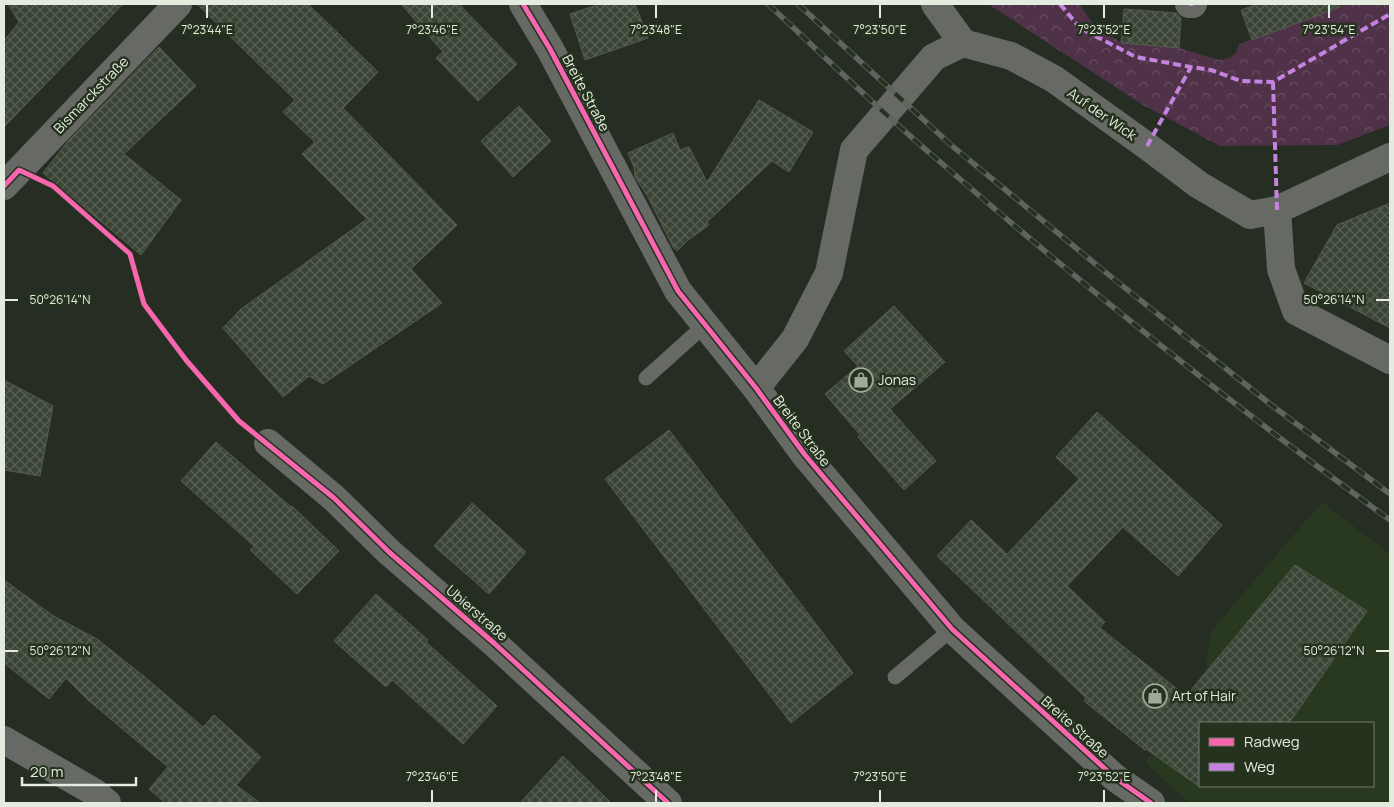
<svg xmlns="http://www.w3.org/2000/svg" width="1394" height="807" viewBox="0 0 1394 807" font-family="Manrope,sans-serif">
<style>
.built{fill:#293920;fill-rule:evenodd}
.park{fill:url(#park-crowns)}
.building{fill:url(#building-cross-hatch);stroke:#545a51}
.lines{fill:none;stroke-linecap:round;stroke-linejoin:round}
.service{stroke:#666964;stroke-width:15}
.minor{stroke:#666964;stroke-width:28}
.tertiary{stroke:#666964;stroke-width:28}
.rail-casing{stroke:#60645e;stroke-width:5.5}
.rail{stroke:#25321e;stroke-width:4;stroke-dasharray:11;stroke-linecap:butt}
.quiet{stroke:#c483df;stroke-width:4;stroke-dasharray:8 4;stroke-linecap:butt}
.cycleway-casing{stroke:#25321e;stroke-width:8}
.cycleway{stroke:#f766af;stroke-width:5}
.ticks{fill:none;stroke:#e3ecdf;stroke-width:2}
.labels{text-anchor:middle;stroke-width:5;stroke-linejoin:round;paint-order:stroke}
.street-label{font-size:14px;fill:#e3ecdf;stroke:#25321e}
.poi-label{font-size:14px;fill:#e3ecdf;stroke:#25321e;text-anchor:start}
.ticks-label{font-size:12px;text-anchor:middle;fill:#e3ecdf;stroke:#25321e;stroke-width:5;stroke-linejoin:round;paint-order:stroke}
</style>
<defs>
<pattern id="park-crowns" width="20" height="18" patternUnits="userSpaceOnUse" patternTransform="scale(1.25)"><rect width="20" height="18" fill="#4f3148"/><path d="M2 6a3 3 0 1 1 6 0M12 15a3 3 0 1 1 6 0" fill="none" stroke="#684f62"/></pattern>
<pattern id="building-cross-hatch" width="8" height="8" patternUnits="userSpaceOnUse" patternTransform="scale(1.25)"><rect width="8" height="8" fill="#3b4536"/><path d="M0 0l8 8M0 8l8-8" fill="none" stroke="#576053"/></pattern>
</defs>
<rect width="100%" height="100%" fill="#262d23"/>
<!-- built -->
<path class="built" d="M 1322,502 L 1390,554 L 1390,803 L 1189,803 L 1145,762 L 1201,698 L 1212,630 ZM 1200,723 L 1373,723 L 1373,786 L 1200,786 Z"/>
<!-- park -->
<path class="park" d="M 988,4 L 1079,4 L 1091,21 L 1121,43 L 1179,48 L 1220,60 L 1229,58 L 1236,53 L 1239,44 L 1347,4 L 1390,4 L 1390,125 L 1337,145 L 1220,146 L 1143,105 Z"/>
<!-- building -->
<path class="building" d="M 8,4 L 123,4 L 4,127 L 4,41 L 19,22 Z
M 197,4 L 308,4 L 378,72 L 343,108 L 457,225 L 411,269 L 442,303 L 323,384 L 309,376 L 283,397 L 223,328 L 241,309 L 367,219 L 302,154 L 315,142 L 283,112 L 295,100 Z
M 401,4 L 459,4 L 517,64 L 478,101 L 436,58 L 443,52 Z
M 600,4 L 635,4 L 648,38 L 585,60 L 570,14 Z
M 1258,4 L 1339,4 L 1340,7 L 1252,40 L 1241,10 Z
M 1124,9 L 1176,13 L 1181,18 L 1179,48 L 1121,43 Z
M 159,47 L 196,86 L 124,154 L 181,200 L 141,255 L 43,173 L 69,140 Z
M 759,100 L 813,132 L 789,172 L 772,161 L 707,222 L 709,225 L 687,241 L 677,251 L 673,247 L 648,197 L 635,177 L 634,167 L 628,153 L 673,133 L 680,150 L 689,147 L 707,182 Z
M 519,106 L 551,141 L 513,177 L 481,141 Z
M 1390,203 L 1390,328 L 1304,283 L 1337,225 Z
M 894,306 L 945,362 L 890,409 L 936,461 L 904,490 L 858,437 L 860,435 L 825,394 L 858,366 L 844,351 Z
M 4,380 L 53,406 L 40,476 L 4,470 Z
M 1097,412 L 1222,525 L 1178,576 L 1123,527 L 1067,586 L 1105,622 L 1100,628 L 1186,696 L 1295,565 L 1367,611 L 1289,723 L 1200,723 L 1200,787 L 1146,749 L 1145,750 L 1084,701 L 1086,698 L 937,556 L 971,520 L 1007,554 L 1079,479 L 1056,457 Z
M 669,430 L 853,673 L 791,723 L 605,479 Z
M 216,442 L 291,507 L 292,506 L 339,551 L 297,594 L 250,550 L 254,546 L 181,481 Z
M 472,503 L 526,552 L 489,594 L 434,546 Z
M 4,580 L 52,615 L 97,639 L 145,677 L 203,727 L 214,715 L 261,757 L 236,785 L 260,803 L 165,803 L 149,789 L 168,767 L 88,700 L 66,678 L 49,699 L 4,663 Z
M 376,594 L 428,640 L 426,642 L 497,706 L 463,744 L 392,680 L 386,687 L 334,641 Z
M 563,756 L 611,803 L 520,803 Z"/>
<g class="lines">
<!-- service -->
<path class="service" d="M 646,378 L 705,325
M 895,677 L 952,629"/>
<!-- minor -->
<path class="minor" d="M 935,4 L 963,43 L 1011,56 L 1054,79 L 1147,146 L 1199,185 L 1250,215 L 1277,210 L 1390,157
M 1189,4 L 1193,4
M 4,186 L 178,4
M 1277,210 L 1281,269 L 1296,311 L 1390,360
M 756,388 L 795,339 L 829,273 L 854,150 L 934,57 L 963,43
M 268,443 L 334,498 L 389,552 L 495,644 L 668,803
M 4,740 L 94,792 L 107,803"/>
<!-- tertiary -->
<path class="tertiary" d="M 523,4 L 550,49 L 678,291 L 756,388 L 805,455 L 952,629 L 1114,777 L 1151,803"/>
<!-- rail casing -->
<g class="rail-casing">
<path id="rail" d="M 768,4 C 825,57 880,111 939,161 C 1084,287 1235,407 1390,520
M 798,4 L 951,145 L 1104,271 L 1270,404 L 1390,494"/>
</g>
<!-- rail -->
<use href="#rail" class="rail"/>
<!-- quiet -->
<path class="quiet" d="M 1060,4 L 1080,28 L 1136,57 L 1191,67
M 1189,4 L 1193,4
M 1273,82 L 1277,210
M 1147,146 L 1191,67 L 1211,70 L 1241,81 L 1273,82 L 1390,14"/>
<!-- cycleway casing -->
<g class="cycleway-casing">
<path id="cycleway" d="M 523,4 L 550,49 L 678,291 L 756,388 L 805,455 L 952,629 L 1114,777 L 1151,803
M 4,186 L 19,170 L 53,186 L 130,254 L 144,304 L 186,360 L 239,421 L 334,498 L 389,552 L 495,644 L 668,803"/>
</g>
<!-- cycleway -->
<use href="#cycleway" class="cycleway"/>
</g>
<!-- ticks -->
<path class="ticks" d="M 207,5 L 207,18M 432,5 L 432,18M 656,5 L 656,18M 880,5 L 880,18M 1104,5 L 1104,18M 1329,5 L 1329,18M 5,300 L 18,300M 1376,300 L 1389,300M 5,651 L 18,651M 1376,651 L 1389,651M 432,790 L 432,802M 656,790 L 656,802M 880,790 L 880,802M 1104,790 L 1104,802"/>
<!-- icons -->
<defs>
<g id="shop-ring" transform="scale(1.25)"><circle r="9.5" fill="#25321e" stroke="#a1a99d" stroke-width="1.5"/><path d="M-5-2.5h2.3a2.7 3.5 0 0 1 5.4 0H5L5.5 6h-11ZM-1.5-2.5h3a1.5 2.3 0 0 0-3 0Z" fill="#a1a99d"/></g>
</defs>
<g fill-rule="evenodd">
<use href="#shop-ring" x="861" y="380"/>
<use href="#shop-ring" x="1155" y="696"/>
</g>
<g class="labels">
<!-- street labels -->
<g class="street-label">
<text transform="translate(586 93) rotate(62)" y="5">Breite Straße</text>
<text transform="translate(91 95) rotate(-46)" y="5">Bismarckstraße</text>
<text transform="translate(1102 114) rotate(35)" y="5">Auf der Wick</text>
<text transform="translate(802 431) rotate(53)" y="5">Breite Straße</text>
<text transform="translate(477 613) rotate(41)" y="5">Ubierstraße</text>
<text transform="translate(1075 727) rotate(42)" y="5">Breite Straße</text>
</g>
<!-- poi labels -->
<g class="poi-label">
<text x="878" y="385">Jonas</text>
<text x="1172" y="701">Art of Hair</text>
</g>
</g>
<g class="ticks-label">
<text x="207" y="34">7°23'44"E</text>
<text x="432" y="34">7°23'46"E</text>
<text x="656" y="34">7°23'48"E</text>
<text x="880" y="34">7°23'50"E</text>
<text x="1104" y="34">7°23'52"E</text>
<text x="1329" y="34">7°23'54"E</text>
<text x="60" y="304">50°26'14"N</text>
<text x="1334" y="304">50°26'14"N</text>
<text x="60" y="655">50°26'12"N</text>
<text x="1334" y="655">50°26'12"N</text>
<text x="432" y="781">7°23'46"E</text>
<text x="656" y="781">7°23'48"E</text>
<text x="880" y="781">7°23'50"E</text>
<text x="1104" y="781">7°23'52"E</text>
</g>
<!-- border -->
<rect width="1394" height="807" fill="none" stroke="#e3ecdf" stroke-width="10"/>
<!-- legend -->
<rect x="1199" y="722" width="175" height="65" fill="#25321e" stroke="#717c6b"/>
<rect x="1209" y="738" width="25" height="8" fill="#f766af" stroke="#717c6b"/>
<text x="1244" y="747" font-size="15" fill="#e3ecdf">Radweg</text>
<rect x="1209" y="763" width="25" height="8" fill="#c483df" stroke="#717c6b"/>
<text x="1244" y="772" font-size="15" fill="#e3ecdf">Weg</text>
<!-- scale -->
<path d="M22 777v8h114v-8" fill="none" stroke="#e3ecdf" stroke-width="2.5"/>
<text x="30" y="777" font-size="15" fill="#e3ecdf" stroke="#25321e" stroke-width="4" paint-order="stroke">20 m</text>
</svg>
